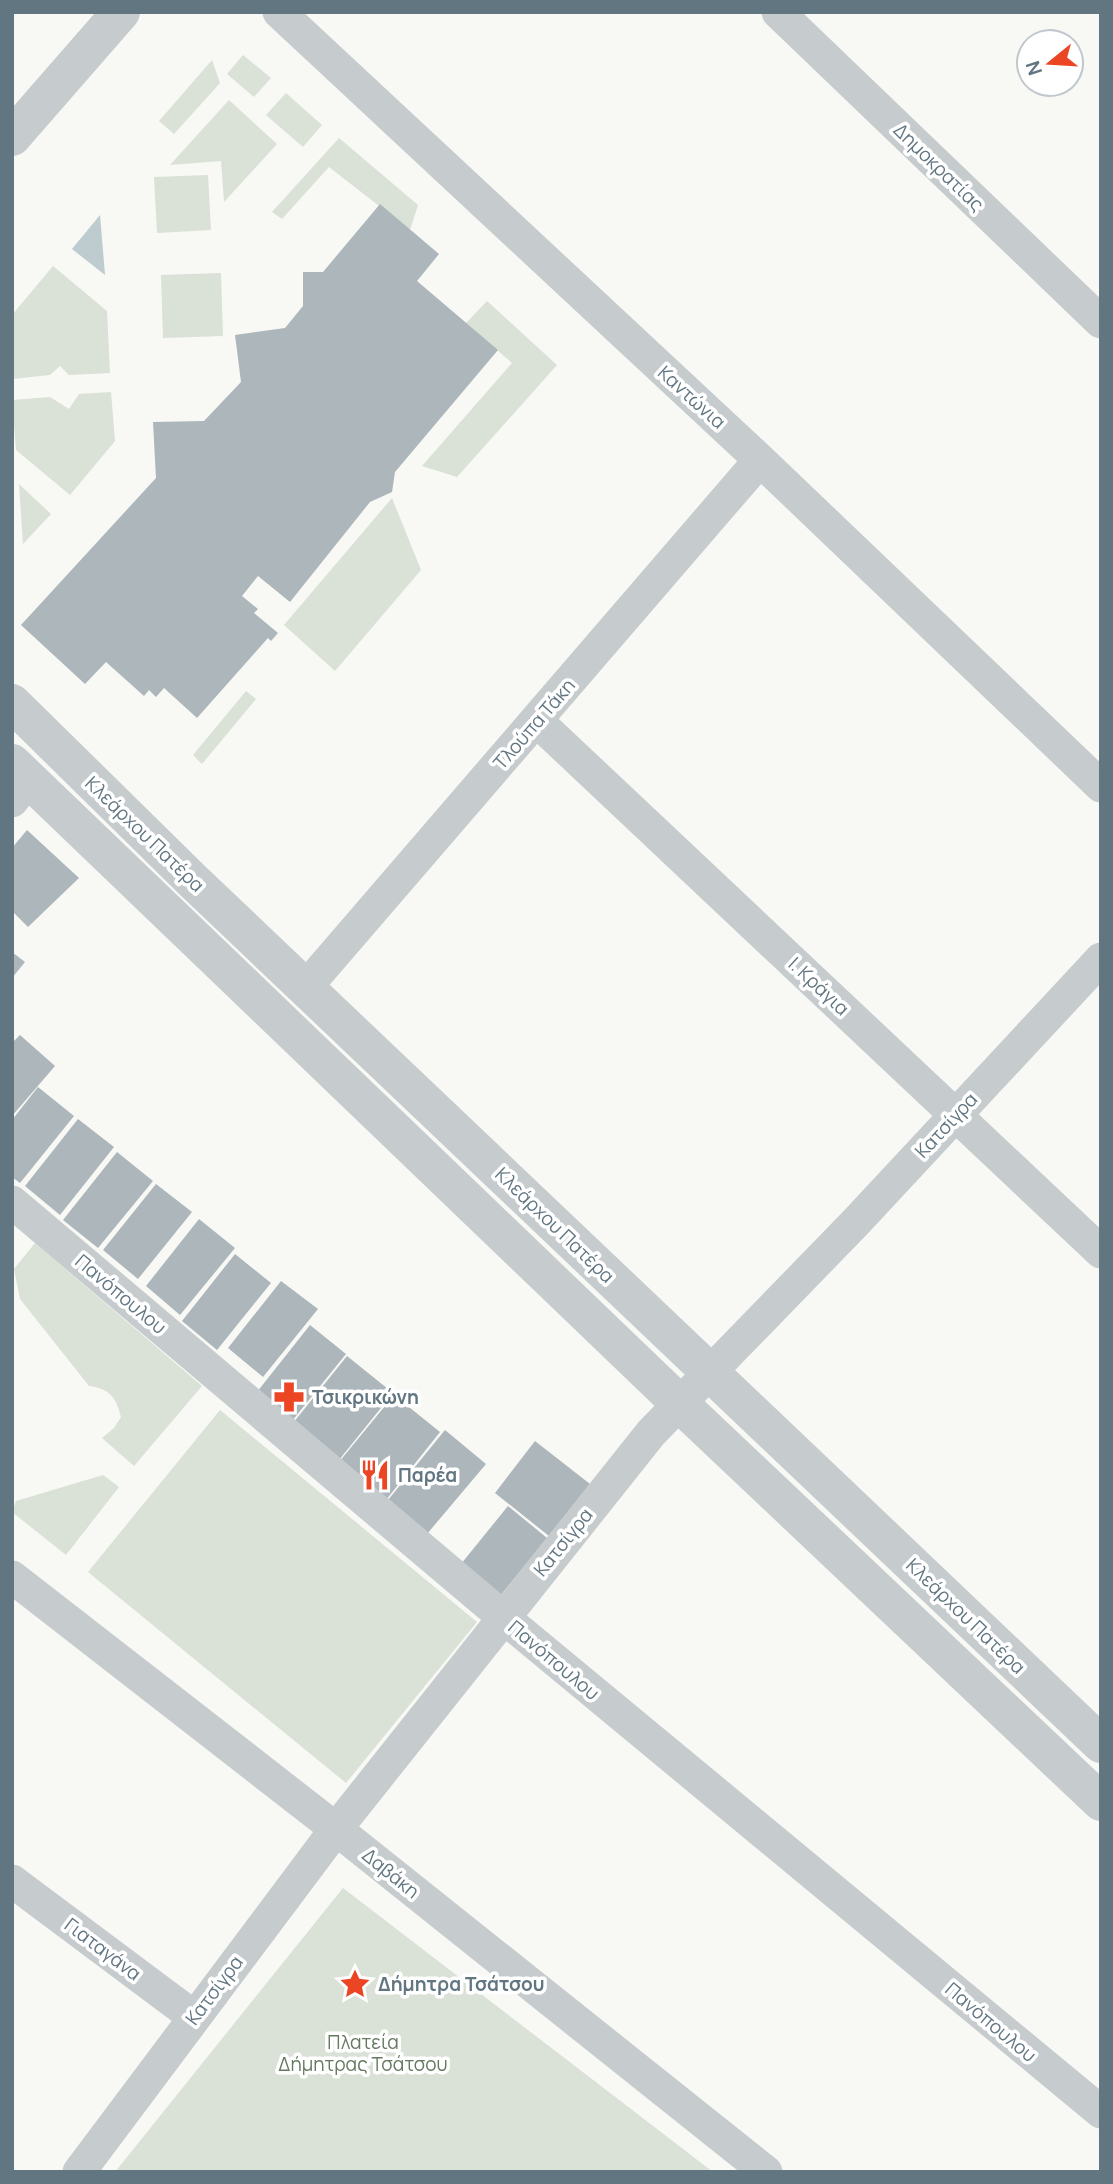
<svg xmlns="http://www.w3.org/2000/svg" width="1113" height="2184" viewBox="0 0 1113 2184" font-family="Manrope,sans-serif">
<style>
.green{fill:#dae1d6}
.water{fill:#becbcf}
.building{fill:#acb6bb}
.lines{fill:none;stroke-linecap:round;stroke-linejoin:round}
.minor{stroke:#c6cbcd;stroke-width:33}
.tertiary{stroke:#c6cbcd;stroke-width:38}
.labels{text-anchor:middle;stroke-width:7;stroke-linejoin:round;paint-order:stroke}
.street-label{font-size:19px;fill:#627682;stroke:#fff}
.poi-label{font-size:19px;font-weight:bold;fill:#627682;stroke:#fff;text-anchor:start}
.park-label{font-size:19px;fill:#677a61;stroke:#fff}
</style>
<rect width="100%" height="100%" fill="#f8f8f5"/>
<!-- green -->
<path class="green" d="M 243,55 L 271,78 L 254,97 L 227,74 Z
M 212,60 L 220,83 L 174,134 L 159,121 Z
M 286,93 L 322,125 L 303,147 L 266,115 Z
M 229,100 L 277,144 L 224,202 L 221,161 L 170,165 Z
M 339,138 L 418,205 L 410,230 L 329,167 L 282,219 L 272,212 Z
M 208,175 L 211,230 L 157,233 L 154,177 Z
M 53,266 L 107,311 L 110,373 L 69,375 L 60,366 L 50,375 L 12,379 L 12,315 Z
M 221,273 L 223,336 L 163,338 L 161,275 Z
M 487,301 L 557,365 L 457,477 L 422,466 L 512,363 L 466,323 Z
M 111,392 L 115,441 L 70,495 L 16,450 L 12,400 L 50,397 L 69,409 L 79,394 Z
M 19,484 L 51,514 L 23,544 Z
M 392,498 L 421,570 L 335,671 L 284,625 Z
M 246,691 L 256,699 L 202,764 L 193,755 Z
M 35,1243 L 202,1386 L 134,1466 L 102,1438 L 114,1428 L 121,1417 C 116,1397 110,1389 89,1386 L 20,1299 L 14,1269 Z
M 220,1410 L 477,1622 L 346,1783 L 88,1572 Z
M 103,1475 L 119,1487 L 66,1555 L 12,1512 L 16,1501 Z
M 343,1888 L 713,2172 L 115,2172 Z"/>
<!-- water -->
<path class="water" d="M 100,215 L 105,275 L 72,249 Z"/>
<!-- building -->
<path class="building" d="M 380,204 L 439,254 L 417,281 L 498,350 L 395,472 L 392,492 L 370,502 L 290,602 L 258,576 L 242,596 L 258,609 L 254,613 L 278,633 L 271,641 L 268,638 L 197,718 L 164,688 L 156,697 L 149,690 L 144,696 L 106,662 L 85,684 L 21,625 L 156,478 L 153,422 L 204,421 L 241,382 L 235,335 L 285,328 L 303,306 L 303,272 L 323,272 Z
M 27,830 L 79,878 L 28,927 L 12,911 L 12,848 Z
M 12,952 L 25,962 L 12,978 Z
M 20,1035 L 55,1066 L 12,1116 L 12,1043 Z
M 38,1087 L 74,1116 L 20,1183 L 12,1177 L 12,1120 Z
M 78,1119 L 114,1147 L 60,1215 L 25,1186 Z
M 117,1152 L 153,1181 L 98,1248 L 63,1220 Z
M 156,1184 L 192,1212 L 138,1279 L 103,1250 Z
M 199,1219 L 235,1248 L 180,1315 L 146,1286 Z
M 235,1254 L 271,1283 L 217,1350 L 182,1321 Z
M 281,1281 L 318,1309 L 263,1377 L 228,1348 Z
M 310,1325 L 346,1354 L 292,1421 L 257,1392 Z
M 347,1356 L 393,1393 L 339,1460 L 293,1423 Z
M 394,1395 L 440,1432 L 386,1500 L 339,1462 Z
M 445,1430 L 486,1464 L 427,1534 L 388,1500 Z
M 535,1441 L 590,1484 L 549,1536 L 495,1493 Z
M 508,1506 L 547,1538 L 500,1596 L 461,1564 Z"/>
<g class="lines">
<!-- minor -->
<path class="minor" d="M 279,12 L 760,460 L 1101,786
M 778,12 L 1101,322
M 537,721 L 1101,1252
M 12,801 L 29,779
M 306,987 L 760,460
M 12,1202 L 503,1617 L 1101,2112
M 12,1577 L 336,1829 L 766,2172
M 12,1881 L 194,2017
M 79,2172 L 336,1829 L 651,1433 L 856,1222 L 1101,959"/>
<!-- tertiary -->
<path class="tertiary" d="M 12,137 L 121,12
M 12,703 L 192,880 L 1101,1744
M 12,763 L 679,1403 L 1101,1802"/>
</g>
<!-- icons -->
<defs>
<g id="pharmacy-bare" transform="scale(2.415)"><path d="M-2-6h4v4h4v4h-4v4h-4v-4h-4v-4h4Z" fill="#eb4523" stroke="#fff" stroke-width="2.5" paint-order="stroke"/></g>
<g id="restaurant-bare" transform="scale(2.415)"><path d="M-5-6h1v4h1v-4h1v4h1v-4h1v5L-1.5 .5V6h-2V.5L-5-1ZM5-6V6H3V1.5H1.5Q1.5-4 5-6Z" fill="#eb4523" stroke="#fff" stroke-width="2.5" paint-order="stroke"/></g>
<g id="sight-bare" transform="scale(2.415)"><path d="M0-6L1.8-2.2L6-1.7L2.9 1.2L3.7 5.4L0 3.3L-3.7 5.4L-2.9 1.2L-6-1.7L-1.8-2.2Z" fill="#eb4523" stroke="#fff" stroke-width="2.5" paint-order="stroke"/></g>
</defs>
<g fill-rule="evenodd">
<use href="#pharmacy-bare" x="289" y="1397"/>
<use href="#restaurant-bare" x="375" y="1475"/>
<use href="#sight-bare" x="355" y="1984"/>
</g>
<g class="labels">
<!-- street labels -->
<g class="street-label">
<text transform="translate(939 167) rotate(44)" y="7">Δημοκρατίας</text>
<text transform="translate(692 397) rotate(42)" y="7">Καντώνια</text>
<text transform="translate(534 724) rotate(-49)" y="7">Τλούπα Τάκη</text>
<text transform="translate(145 834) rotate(44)" y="7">Κλεάρχου Πατέρα</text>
<text transform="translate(819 986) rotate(43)" y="7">Ι. Κράγια</text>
<text transform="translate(946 1125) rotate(-47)" y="7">Κατσίγρα</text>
<text transform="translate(555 1225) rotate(44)" y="7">Κλεάρχου Πατέρα</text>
<text transform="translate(121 1294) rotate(40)" y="7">Πανόπουλου</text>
<text transform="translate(563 1542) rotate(-51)" y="7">Κατσίγρα</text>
<text transform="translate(966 1616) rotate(44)" y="7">Κλεάρχου Πατέρα</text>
<text transform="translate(554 1660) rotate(40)" y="7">Πανόπουλου</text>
<text transform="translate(391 1873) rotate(39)" y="7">Δαβάκη</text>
<text transform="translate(103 1949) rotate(37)" y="7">Γιαταγάνα</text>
<text transform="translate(214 1990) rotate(-53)" y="7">Κατσίγρα</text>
<text transform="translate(991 2022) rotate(40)" y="7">Πανόπουλου</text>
</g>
<!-- poi labels -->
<g class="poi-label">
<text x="312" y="1404">Τσικρικώνη</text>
<text x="398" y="1482">Παρέα</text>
<text x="378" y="1991">Δήμητρα Τσάτσου</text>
</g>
<!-- park labels -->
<g class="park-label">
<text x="363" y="2049">Πλατεία<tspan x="363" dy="22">Δήμητρας Τσάτσου</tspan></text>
</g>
</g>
<!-- border -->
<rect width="1113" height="2184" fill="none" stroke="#627682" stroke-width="28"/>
<!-- north arrow -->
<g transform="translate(1050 63) rotate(252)"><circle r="33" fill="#ffffff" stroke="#c0c8cd" stroke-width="2"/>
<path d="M0-5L12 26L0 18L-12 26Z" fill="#eb4523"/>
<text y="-10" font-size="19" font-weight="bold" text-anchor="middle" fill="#627682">N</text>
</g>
</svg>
